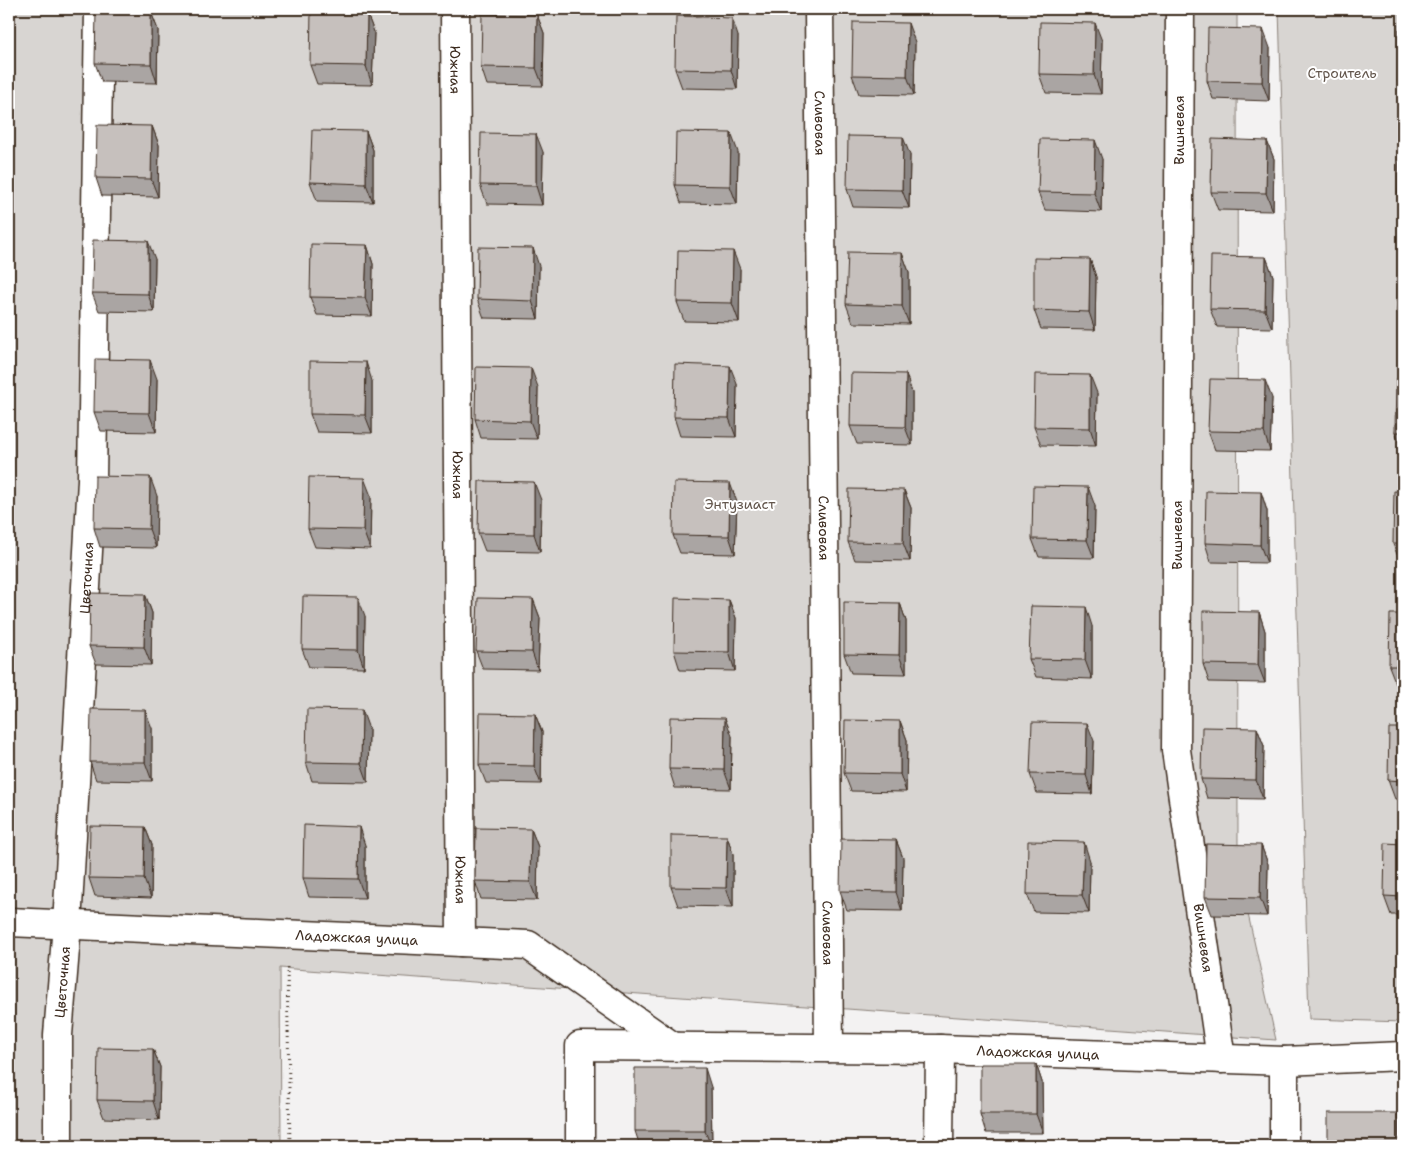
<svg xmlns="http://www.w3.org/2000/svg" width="1412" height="1155" viewBox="0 0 1412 1155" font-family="'Shantell Sans',sans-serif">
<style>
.garden{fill:#d8d5d2;stroke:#8a8078}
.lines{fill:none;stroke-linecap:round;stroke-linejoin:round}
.street-casing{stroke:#3b2a1e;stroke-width:31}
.path{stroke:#3b2a1e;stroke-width:3;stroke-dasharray:1 4;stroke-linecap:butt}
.street{stroke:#fff;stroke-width:28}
.wall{fill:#aaa5a3;stroke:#3b2a1e}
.shaded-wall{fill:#8b8684;stroke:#3b2a1e}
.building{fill:#c6c0bd;stroke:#3b2a1e}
.labels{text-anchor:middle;stroke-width:4;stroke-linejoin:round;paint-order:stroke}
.street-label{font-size:14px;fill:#3b2a1e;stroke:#fff}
.park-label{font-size:14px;fill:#62554b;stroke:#fff}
</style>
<rect width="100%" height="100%" fill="#f3f2f2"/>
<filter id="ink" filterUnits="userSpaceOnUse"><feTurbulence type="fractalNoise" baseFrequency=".02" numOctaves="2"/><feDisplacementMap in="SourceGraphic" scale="10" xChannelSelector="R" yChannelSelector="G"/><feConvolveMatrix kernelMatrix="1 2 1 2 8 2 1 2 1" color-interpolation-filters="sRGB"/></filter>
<g filter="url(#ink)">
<!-- garden -->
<path class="garden" d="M 9,9 L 1237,9 L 1238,869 L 1276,1040 L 280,968 L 281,1146 L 9,1146 Z
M 1279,9 L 1403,9 L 1403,1022 L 1309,1019 Z"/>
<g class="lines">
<!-- street casing -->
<g class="street-casing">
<g id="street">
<path id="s1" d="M 455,9 L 461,942"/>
<path id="s2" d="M 819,9 L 829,1048"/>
<path id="s3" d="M 1180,9 L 1176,750 L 1221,1059"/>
<path id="s4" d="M 9,922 L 528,945 L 672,1046"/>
<path id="s5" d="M 58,1146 L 58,1035 L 67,925 L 92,480 L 99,9"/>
<path id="s6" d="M 580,1146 L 580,1046 L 940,1049 L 1284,1061 L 1403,1056"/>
<path d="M 939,1146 L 940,1049"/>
<path d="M 1284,1146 L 1284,1061"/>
</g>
</g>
<!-- path -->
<path class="path" d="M 287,967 L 290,1146"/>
<!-- street -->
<use href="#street" class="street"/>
</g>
<!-- wall -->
<path class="wall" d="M 151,12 L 158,30 L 157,83 L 102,82 L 95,63 Z
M 367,14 L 374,32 L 372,85 L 317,84 L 310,65 Z
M 537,15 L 544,33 L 543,86 L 487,85 L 481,67 Z
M 1403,29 L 1403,95 L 1398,82 Z
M 738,36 L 737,89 L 682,88 L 675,69 Z
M 1102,41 L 1101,94 L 1046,93 L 1039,74 Z
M 915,42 L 914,95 L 859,94 L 852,75 Z
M 1270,48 L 1269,101 L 1213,99 L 1207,81 Z
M 152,126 L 159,145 L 158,197 L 102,196 L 96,178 Z
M 366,131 L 373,150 L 373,202 L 317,201 L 310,182 Z
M 1403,140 L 1403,209 L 1398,193 Z
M 1267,141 L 1274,159 L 1273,211 L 1218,210 L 1211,192 Z
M 543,152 L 542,205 L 487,204 L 480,185 Z
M 738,152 L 737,204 L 681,203 L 675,185 Z
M 910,155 L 909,208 L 853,207 L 847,189 Z
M 1102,159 L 1101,212 L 1045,210 L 1038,192 Z
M 367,245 L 373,264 L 372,316 L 317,315 L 310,297 Z
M 902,253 L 909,272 L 909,324 L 853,323 L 846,304 Z
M 1266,257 L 1273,276 L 1272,328 L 1217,327 L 1210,309 Z
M 1403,258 L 1403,327 L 1397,311 Z
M 155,259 L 154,312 L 99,311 L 92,293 Z
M 1090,259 L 1096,277 L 1095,330 L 1041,329 L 1034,310 Z
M 539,266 L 538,319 L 484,318 L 477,299 Z
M 740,269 L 739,322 L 684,321 L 677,302 Z
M 906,374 L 912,393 L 912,445 L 857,444 L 850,426 Z
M 157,379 L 156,432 L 101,431 L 94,412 Z
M 1403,379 L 1403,450 L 1402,450 L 1395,432 Z
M 372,381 L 372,433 L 317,432 L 310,414 Z
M 737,384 L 736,437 L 680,436 L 674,417 Z
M 538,387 L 537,439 L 481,438 L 475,419 Z
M 1097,393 L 1096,446 L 1041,445 L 1034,427 Z
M 1272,398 L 1270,451 L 1215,450 L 1208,431 Z
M 904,490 L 911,508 L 910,561 L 855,560 L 848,542 Z
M 1261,492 L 1267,511 L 1267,563 L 1211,562 L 1205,543 Z
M 1403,492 L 1403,562 L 1400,562 L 1393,544 Z
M 157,496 L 156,548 L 100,547 L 94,528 Z
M 371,496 L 370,549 L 315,547 L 308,529 Z
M 541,500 L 540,552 L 485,551 L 478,533 Z
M 737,502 L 735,554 L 680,553 L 673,535 Z
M 1095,506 L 1094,558 L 1039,557 L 1032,539 Z
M 145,594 L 152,613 L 151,665 L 96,664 L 89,646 Z
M 533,599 L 540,618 L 538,670 L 483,669 L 476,651 Z
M 729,600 L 736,618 L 735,671 L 680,670 L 674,651 Z
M 900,603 L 906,621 L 906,674 L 851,673 L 844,654 Z
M 1259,612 L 1265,631 L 1265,683 L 1209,682 L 1203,664 Z
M 1403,614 L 1403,685 L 1396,684 L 1389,666 Z
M 365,616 L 364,668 L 309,667 L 302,649 Z
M 1092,626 L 1092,679 L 1036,677 L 1029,659 Z
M 535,714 L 542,732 L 541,784 L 486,783 L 479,765 Z
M 900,721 L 907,740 L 906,792 L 851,791 L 844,773 Z
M 152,728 L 152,781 L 96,780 L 90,762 Z
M 1257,728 L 1264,746 L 1263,799 L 1207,798 L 1201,779 Z
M 1403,728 L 1403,799 L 1395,799 L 1388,780 Z
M 369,729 L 368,782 L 312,781 L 306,762 Z
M 732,736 L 731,789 L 675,788 L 669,769 Z
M 1094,741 L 1092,794 L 1037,793 L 1030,774 Z
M 145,827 L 152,845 L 151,898 L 95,896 L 89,878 Z
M 531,829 L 538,847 L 537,900 L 481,899 L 475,881 Z
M 727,836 L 733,854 L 733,907 L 678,906 L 671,887 Z
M 896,840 L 903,858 L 902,911 L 847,910 L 840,891 Z
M 1403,844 L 1403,915 L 1391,915 L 1384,896 Z
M 365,845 L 365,898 L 309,897 L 303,878 Z
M 1261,845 L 1268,864 L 1267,916 L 1212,915 L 1205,897 Z
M 1090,861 L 1089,913 L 1034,912 L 1027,894 Z
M 153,1049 L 160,1067 L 159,1120 L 104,1118 L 97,1100 Z
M 1036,1064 L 1042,1082 L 1043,1133 L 986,1133 L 980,1114 Z
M 711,1087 L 712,1146 L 640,1146 L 635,1131 Z"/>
<!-- shaded-wall -->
<path class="shaded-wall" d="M 151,12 L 158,30 L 157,83 L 151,64 Z
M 367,14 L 374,32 L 372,85 L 366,66 Z
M 537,15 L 544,33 L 543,86 L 536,68 Z
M 732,18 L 738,36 L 737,89 L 731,70 Z
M 908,23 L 915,42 L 914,95 L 907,76 Z
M 1095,23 L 1102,41 L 1101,94 L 1094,75 Z
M 1263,29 L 1270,48 L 1269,101 L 1262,82 Z
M 152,126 L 159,145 L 158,197 L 151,179 Z
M 366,131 L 373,150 L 373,202 L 366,184 Z
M 731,133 L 738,152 L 737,204 L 730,186 Z
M 536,134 L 543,152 L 542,205 L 536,186 Z
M 903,137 L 910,155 L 909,208 L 902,190 Z
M 1095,140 L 1102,159 L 1101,212 L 1094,193 Z
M 1267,141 L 1274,159 L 1273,211 L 1266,193 Z
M 148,241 L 155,259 L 154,312 L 148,294 Z
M 367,245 L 373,264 L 372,316 L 365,298 Z
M 533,248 L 539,266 L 538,319 L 532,301 Z
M 733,251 L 740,269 L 739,322 L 732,303 Z
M 902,253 L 909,272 L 909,324 L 902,306 Z
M 1266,257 L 1273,276 L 1272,328 L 1265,310 Z
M 1090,259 L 1096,277 L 1095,330 L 1089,312 Z
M 150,360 L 157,379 L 156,432 L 149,413 Z
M 366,362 L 372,381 L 372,433 L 365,415 Z
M 730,366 L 737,384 L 736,437 L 729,418 Z
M 531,368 L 538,387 L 537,439 L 530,421 Z
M 906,374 L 912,393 L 912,445 L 905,427 Z
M 1090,375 L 1097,393 L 1096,446 L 1090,428 Z
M 1265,380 L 1272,398 L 1270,451 L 1264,432 Z
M 150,477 L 157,496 L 156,548 L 149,529 Z
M 364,478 L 371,496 L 370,549 L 363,530 Z
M 534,482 L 541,500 L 540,552 L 534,534 Z
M 730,483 L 737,502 L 735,554 L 729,536 Z
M 1088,487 L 1095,506 L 1094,558 L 1087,540 Z
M 904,490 L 911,508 L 910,561 L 903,543 Z
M 1261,492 L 1267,511 L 1267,563 L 1260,545 Z
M 145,594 L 152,613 L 151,665 L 144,647 Z
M 358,597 L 365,616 L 364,668 L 358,650 Z
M 533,599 L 540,618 L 538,670 L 532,652 Z
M 729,600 L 736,618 L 735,671 L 729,652 Z
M 900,603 L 906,621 L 906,674 L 899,655 Z
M 1086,607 L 1092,626 L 1092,679 L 1085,660 Z
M 1259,612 L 1265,631 L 1265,683 L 1258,665 Z
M 145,710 L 152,728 L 152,781 L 145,762 Z
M 362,710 L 369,729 L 368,782 L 361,763 Z
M 535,714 L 542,732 L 541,784 L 534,766 Z
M 725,718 L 732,736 L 731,789 L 724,770 Z
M 900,721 L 907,740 L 906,792 L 900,774 Z
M 1087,723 L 1094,741 L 1092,794 L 1086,775 Z
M 1257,728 L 1264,746 L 1263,799 L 1256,780 Z
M 145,827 L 152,845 L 151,898 L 144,879 Z
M 359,827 L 365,845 L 365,898 L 358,879 Z
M 531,829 L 538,847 L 537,900 L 530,882 Z
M 727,836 L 733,854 L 733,907 L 726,888 Z
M 896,840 L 903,858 L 902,911 L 896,892 Z
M 1084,842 L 1090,861 L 1089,913 L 1082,895 Z
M 1261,845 L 1268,864 L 1267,916 L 1260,898 Z
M 153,1049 L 160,1067 L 159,1120 L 153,1101 Z
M 1036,1064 L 1042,1082 L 1043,1133 L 1036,1114 Z
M 705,1068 L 711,1087 L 712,1146 L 711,1146 L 705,1131 Z
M 1398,1113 L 1402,1122 L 1402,1146 L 1399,1146 Z"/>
<!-- building -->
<path class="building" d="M 96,11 L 151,12 L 151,64 L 95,63 Z
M 311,12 L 367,14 L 366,66 L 310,65 Z
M 482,14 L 537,15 L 536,68 L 481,67 Z
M 676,16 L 732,18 L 731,70 L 675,69 Z
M 853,22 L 908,23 L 907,76 L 852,75 Z
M 1040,22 L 1095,23 L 1094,75 L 1039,74 Z
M 1208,28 L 1263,29 L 1262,82 L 1207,81 Z
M 1399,29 L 1403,29 L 1403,82 L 1398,82 Z
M 97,125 L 152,126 L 151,179 L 96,178 Z
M 312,130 L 366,131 L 366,184 L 310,182 Z
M 676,132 L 731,133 L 730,186 L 675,185 Z
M 481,133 L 536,134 L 536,186 L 480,185 Z
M 848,136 L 903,137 L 902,190 L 847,189 Z
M 1040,139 L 1095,140 L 1094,193 L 1038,192 Z
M 1212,139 L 1267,141 L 1266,193 L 1211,192 Z
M 1399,140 L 1403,140 L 1403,193 L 1398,193 Z
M 93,240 L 148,241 L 148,294 L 92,293 Z
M 311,244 L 367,245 L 365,298 L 310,297 Z
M 478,247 L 533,248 L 532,301 L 477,299 Z
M 678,250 L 733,251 L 732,303 L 677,302 Z
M 848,252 L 902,253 L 902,306 L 846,304 Z
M 1211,256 L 1266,257 L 1265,310 L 1210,309 Z
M 1034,258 L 1090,259 L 1089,312 L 1034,310 Z
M 1399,258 L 1403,258 L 1403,311 L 1397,311 Z
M 95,359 L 150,360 L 149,413 L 94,412 Z
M 310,361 L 366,362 L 365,415 L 310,414 Z
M 675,364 L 730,366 L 729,418 L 674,417 Z
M 476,367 L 531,368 L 530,421 L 475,419 Z
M 851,373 L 906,374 L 905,427 L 850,426 Z
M 1035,374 L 1090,375 L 1090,428 L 1034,427 Z
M 1210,379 L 1265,380 L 1264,432 L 1208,431 Z
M 1396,379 L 1403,379 L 1403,432 L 1395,432 Z
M 95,476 L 150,477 L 149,529 L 94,528 Z
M 309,477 L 364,478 L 363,530 L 308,529 Z
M 479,481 L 534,482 L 534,534 L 478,533 Z
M 674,482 L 730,483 L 729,536 L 673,535 Z
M 1033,486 L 1088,487 L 1087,540 L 1032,539 Z
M 849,489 L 904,490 L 903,543 L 848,542 Z
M 1206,491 L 1261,492 L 1260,545 L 1205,543 Z
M 1394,491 L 1403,492 L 1403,544 L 1393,544 Z
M 90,593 L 145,594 L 144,647 L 89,646 Z
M 303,596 L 358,597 L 358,650 L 302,649 Z
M 478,598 L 533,599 L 532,652 L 476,651 Z
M 675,598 L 729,600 L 729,652 L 674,651 Z
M 844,602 L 900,603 L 899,655 L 844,654 Z
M 1031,606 L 1086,607 L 1085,660 L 1029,659 Z
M 1203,611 L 1259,612 L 1258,665 L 1203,664 Z
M 1390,614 L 1403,614 L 1403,666 L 1389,666 Z
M 91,709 L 145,710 L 145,762 L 90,762 Z
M 307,709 L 362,710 L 361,763 L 306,762 Z
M 480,713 L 535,714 L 534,766 L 479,765 Z
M 670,717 L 725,718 L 724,770 L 669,769 Z
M 845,720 L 900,721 L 900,774 L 844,773 Z
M 1032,722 L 1087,723 L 1086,775 L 1030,774 Z
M 1202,727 L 1257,728 L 1256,780 L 1201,779 Z
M 1389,728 L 1403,728 L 1403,781 L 1388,780 Z
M 304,825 L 359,827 L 358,879 L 303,878 Z
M 90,826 L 145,827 L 144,879 L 89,878 Z
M 476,828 L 531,829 L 530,882 L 475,881 Z
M 671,835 L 727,836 L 726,888 L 671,887 Z
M 841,839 L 896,840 L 896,892 L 840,891 Z
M 1028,841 L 1084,842 L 1082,895 L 1027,894 Z
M 1385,843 L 1403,844 L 1403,897 L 1384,896 Z
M 1206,844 L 1261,845 L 1260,898 L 1205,897 Z
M 98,1048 L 153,1049 L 153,1101 L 97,1100 Z
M 980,1064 L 1036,1064 L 1036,1114 L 980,1114 Z
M 635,1068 L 705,1068 L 705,1131 L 635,1131 Z
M 1328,1113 L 1398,1113 L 1399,1146 L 1328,1146 Z"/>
</g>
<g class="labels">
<!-- street labels -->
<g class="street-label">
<text dy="5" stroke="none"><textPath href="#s1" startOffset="61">Южная</textPath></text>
<text dy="5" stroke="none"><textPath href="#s2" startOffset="114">Сливовая</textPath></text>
<text transform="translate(1179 130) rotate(-90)" y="5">Вишневая</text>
<text dy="5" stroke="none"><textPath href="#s1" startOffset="466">Южная</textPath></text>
<text dy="5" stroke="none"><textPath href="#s2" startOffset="519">Сливовая</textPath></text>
<text transform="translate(1177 535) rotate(-90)" y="5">Вишневая</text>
<text dy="5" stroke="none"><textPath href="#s5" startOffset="569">Цветочная</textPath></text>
<text dy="5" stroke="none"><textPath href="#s1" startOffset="871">Южная</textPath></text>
<text dy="5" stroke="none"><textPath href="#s2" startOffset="924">Сливовая</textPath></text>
<text dy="5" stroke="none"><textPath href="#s4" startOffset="348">Ладожская улица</textPath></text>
<text dy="5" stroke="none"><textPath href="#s3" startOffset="931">Вишневая</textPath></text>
<text dy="5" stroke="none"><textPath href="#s5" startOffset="164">Цветочная</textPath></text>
<text dy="5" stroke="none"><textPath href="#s6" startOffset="558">Ладожская улица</textPath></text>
</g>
<!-- park labels -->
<g class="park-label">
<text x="1342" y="78">Строитель</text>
<text x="740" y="509">Энтузиаст</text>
</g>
</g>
<!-- margin -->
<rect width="1412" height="1155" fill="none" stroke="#fff" stroke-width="30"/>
<rect x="15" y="15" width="1382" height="1125" fill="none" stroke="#3b2a1e" stroke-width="2" filter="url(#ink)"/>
</svg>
